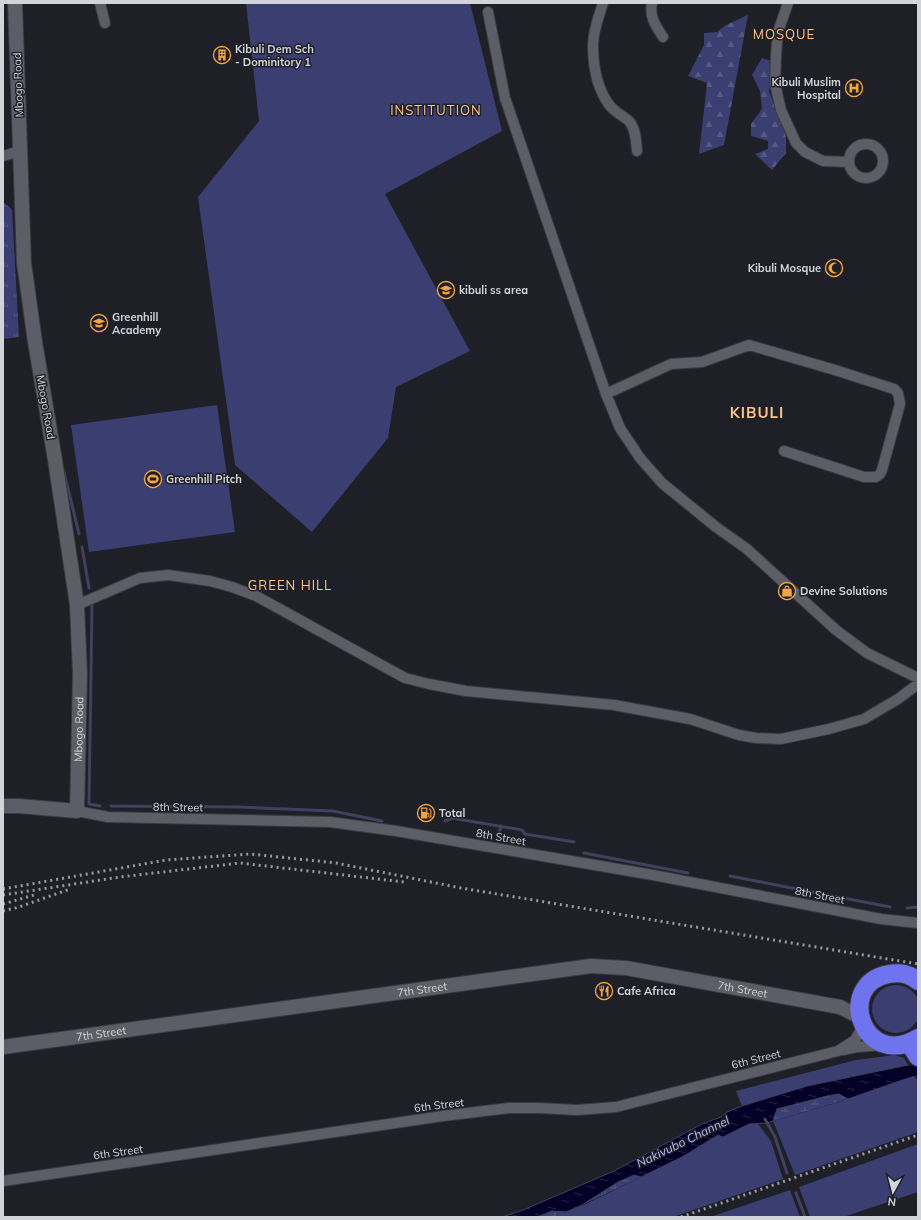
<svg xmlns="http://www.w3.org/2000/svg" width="921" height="1220" viewBox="0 0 921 1220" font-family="Mulish,sans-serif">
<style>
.grass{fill:#3a3e71}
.forest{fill:url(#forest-firs)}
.wetland{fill:url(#wetland-marsh)}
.park{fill:url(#park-tufts)}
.water{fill:url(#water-ripples);stroke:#43405d}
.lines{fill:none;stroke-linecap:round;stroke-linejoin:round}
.stream{stroke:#43405d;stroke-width:3}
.canal{stroke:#050028;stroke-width:11}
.street-casing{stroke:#393a3f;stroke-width:12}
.secondary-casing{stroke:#393a3f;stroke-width:16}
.highway-casing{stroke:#393a3f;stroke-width:20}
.street{stroke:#5c5d66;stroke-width:10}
.secondary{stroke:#5c5d66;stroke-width:14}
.highway{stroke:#6f74ee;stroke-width:18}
.rail{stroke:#9a9ba1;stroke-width:3;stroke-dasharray:2 4;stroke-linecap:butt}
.labels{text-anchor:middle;stroke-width:3;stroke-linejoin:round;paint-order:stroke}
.poi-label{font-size:11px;font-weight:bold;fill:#d3d4d9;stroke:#1e1f27;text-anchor:start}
.street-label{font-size:11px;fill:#d3d4d9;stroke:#1e1f27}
.water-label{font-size:12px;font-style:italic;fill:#b1baf4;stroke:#1e1f27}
.quarter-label{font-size:13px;letter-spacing:1px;fill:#fdc488;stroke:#1e1f27}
.district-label{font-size:15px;font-weight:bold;letter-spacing:1px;fill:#fdc488;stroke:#1e1f27}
</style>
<defs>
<pattern id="forest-firs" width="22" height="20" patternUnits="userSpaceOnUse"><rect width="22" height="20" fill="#3a3e71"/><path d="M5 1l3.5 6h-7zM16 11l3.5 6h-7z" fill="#565985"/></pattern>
<pattern id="wetland-marsh" width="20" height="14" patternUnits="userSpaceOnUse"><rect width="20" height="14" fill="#3a3e71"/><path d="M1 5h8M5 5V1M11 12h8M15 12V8" fill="none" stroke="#565985"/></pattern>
<pattern id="park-tufts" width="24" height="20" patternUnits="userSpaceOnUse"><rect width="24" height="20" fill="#3a3e71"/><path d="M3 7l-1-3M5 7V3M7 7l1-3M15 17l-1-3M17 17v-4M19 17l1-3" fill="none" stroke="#565985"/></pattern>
<pattern id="water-ripples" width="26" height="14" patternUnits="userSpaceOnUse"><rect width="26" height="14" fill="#050028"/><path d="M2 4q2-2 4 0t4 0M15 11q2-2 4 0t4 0" fill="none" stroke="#292447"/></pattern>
</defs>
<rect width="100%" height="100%" fill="#1e1f27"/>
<!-- grass -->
<path class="grass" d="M 246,3 L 470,3 L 502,131 L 385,194 L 470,351 L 396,387 L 388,438 L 312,532 L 235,465 L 198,197 L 259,121 Z
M 217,405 L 235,532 L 89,552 L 71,425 Z
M872 1009a24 24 0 1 1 48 0a24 24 0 1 1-48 0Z
M 895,1055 L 904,1058 L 908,1065 L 807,1086 L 742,1106 L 736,1091 L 856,1060 Z
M 914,1076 L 918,1081 L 918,1132 L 795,1175 L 773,1121 L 842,1101 Z
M 749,1124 L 758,1124 L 771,1141 L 783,1179 L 673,1217 L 552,1217 L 586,1204 Z
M 918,1144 L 918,1192 L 843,1217 L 810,1217 L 799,1187 Z
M 790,1190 L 800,1217 L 710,1217 Z"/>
<!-- forest -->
<path class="forest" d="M 748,15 L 724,145 L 699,154 L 707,83 L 688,76 L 704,45 L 704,33 L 717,32 L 726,25 Z
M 762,58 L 775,62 L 769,91 L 786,136 L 786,153 L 772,170 L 755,154 L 768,149 L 768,141 L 751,136 L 751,124 L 762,109 L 760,91 L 752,75 Z"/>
<!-- wetland -->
<path class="wetland" d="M 839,1094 L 848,1099 L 773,1121 L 776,1109 L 827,1096 Z
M 718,1135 L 723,1137 L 682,1157 Z
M 634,1175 L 641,1177 L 582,1205 L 618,1182 Z
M 552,1211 L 566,1212 L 552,1217 L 537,1217 Z"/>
<!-- park -->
<path class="park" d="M 3,202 L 12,209 L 19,337 L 3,339 Z"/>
<!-- water -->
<path class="water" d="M 908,1065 L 914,1076 L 848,1099 L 839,1094 L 827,1096 L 777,1109 L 773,1121 L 767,1123 L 749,1124 L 723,1137 L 718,1135 L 682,1157 L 641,1177 L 634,1175 L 618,1182 L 582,1205 L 566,1212 L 552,1211 L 537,1217 L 502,1217 L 523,1210 L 614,1171 L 702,1124 L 721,1117 L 727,1112 L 742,1106 L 807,1086 Z"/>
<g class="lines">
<!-- stream -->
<path class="stream" d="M 64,472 L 79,534
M 82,547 L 89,588
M 92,604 L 89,804 L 100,806
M 111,806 L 238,807 L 333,811 L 382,821
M 445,821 L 452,818 L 522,830 L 525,834 L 574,842
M 498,837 L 501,826
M 584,853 L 688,873
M 730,876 L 890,907
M 907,908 L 918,907
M 765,1119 L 775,1137 L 787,1173
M 796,1193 L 805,1217"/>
<!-- canal -->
<path class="canal" d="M 897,1075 L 918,1069"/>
<!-- street casing -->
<g class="street-casing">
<path id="street" d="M 100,3 L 105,23
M 603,3 C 599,16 593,31 593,45 C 593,66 597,89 610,106 C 615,112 623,116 629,121 C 636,129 636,142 637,151
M 652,3 C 649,17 656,26 663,37
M 788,3 L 778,32 L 776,55 L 775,84 L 781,110 L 796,143 L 805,152 L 823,161 L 848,162
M 488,12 L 505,98 L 606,394 L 620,428 L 640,458 L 662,483 L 716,527 L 747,549 L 836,630 L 867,653 L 918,678
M849 161a17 17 0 1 1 34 0a17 17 0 1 1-34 0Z
M 3,156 L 20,151
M 606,394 L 671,364 L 702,362 L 749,345 L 835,370 L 894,389 L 898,393 L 900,404 L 882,470 L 880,474 L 876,477 L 864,477 L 784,451
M 77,605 L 140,578 L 168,575 L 210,581 L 232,587 L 256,596 L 405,678 L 429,684 L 466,691 L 614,705 L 690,719 L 739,735 L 756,738 L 781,739 L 829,729 L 864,719 L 898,699 L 918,684
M 77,811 L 108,817 L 330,822 L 396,831 L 653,875 L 881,919 L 918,923
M 843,1050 L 857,1047 L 883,1045
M 3,1181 L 443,1116 L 509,1108 L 539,1108 L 577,1110 L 616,1107 L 838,1051 L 855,1040 L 863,1026"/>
</g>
<!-- secondary casing -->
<g class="secondary-casing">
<g id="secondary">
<path id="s1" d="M 3,806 L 19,806 L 77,811 L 80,674 L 77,605 L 55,460 L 35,342 L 24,263 L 15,3"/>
<path id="s2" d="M 3,1047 L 591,966 L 626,968 L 840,1007 L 860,1017"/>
</g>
</g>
<!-- highway casing -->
<g class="highway-casing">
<path id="highway" d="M 918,981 C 910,974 899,972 889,974 C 834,984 863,1071 918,1038
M 909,1043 L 918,1057"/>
</g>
<!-- street -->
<use href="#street" class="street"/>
<!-- secondary -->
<use href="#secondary" class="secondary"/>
<!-- highway -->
<use href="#highway" class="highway"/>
<!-- rail -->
<path class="rail" d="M 3,889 L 166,860 L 250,854 L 336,863 L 461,888 L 918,964
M 3,895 L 120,877 L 240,863 L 404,882
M 3,904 L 34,895
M 3,911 L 19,907 L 70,889
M 681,1217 L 918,1135"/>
</g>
<!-- icons -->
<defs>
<g id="building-ring" transform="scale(0.9)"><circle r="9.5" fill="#1e1f27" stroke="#f3a443" stroke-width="1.5"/><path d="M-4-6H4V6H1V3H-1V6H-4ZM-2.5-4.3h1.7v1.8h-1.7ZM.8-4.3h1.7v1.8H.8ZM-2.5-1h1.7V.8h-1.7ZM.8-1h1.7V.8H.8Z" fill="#f3a443"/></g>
<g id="hospital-ring" transform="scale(0.9)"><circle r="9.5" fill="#1e1f27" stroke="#f3a443" stroke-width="1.5"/><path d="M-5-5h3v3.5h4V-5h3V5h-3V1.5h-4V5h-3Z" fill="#f3a443"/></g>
<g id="mosque-ring" transform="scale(0.9)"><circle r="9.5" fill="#1e1f27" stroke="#f3a443" stroke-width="1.5"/><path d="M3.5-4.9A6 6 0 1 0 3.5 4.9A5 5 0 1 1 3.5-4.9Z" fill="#f3a443"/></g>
<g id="school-ring" transform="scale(0.9)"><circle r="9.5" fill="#1e1f27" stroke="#f3a443" stroke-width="1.5"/><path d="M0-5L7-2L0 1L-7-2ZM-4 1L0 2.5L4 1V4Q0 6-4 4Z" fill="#f3a443"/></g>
<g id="stadium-ring" transform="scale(0.9)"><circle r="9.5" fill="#1e1f27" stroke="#f3a443" stroke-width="1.5"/><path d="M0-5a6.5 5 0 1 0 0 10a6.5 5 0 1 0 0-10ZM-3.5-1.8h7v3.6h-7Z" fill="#f3a443"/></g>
<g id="shop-ring" transform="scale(0.9)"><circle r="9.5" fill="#1e1f27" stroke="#f3a443" stroke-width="1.5"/><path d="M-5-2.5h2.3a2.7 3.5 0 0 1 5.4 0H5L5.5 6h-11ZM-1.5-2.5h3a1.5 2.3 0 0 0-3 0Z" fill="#f3a443"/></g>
<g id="fuel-ring" transform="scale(0.9)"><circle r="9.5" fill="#1e1f27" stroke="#f3a443" stroke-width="1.5"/><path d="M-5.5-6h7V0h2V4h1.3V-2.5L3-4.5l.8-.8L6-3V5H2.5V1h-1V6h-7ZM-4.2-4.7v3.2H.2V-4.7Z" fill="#f3a443"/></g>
<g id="restaurant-ring" transform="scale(0.9)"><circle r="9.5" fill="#1e1f27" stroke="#f3a443" stroke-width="1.5"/><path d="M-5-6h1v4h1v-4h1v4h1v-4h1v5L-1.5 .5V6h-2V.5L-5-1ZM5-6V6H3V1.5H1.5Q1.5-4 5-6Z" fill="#f3a443"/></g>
</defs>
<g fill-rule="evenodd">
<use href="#building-ring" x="222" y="55"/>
<use href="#hospital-ring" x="854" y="88"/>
<use href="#mosque-ring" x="834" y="268"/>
<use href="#school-ring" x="446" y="290"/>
<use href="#school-ring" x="99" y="323"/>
<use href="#stadium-ring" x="153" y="479"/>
<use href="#shop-ring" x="787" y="591"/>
<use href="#fuel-ring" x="426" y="813"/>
<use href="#restaurant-ring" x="604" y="991"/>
</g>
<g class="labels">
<!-- poi labels -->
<g class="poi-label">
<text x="235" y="53">Kibuli Dem Sch<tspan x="235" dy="13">- Dominitory 1</tspan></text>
<text x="841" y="86" text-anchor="end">Kibuli Muslim<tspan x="841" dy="13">Hospital</tspan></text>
<text x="821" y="272" text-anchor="end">Kibuli Mosque</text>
<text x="459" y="294">kibuli ss area</text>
<text x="112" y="321">Greenhill<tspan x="112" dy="13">Academy</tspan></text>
<text x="166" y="483">Greenhill Pitch</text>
<text x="800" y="595">Devine Solutions</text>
<text x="439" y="817">Total</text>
<text x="617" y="995">Cafe Africa</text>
</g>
<!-- street labels -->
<g class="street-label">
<text transform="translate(18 85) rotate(-92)" y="4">Mbogo Road</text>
<text transform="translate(46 407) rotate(80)" y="4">Mbogo Road</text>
<text dy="4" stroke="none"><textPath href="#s1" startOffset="156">Mbogo Road</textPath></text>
<text transform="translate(178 807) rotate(1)" y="4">8th Street</text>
<text transform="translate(501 837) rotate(10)" y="4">8th Street</text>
<text transform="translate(820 895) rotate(11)" y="4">8th Street</text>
<text dy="4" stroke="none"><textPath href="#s2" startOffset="423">7th Street</textPath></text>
<text dy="4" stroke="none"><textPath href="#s2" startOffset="747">7th Street</textPath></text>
<text dy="4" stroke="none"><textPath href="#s2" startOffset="99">7th Street</textPath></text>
<text transform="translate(756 1059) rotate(-14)" y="4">6th Street</text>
<text transform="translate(439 1105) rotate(-7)" y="4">6th Street</text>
<text transform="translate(118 1152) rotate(-8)" y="4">6th Street</text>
</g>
<!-- water labels -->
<g class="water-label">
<text transform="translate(683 1142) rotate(-26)" y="4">Nakivubo Channel</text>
</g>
<!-- quarter labels -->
<g class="quarter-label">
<text x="784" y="39">MOSQUE</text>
<text x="436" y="115">INSTITUTION</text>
<text x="290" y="590">GREEN HILL</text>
</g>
<!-- district labels -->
<g class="district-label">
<text x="757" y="418">KIBULI</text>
</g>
</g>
<!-- border -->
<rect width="921" height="1220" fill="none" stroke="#d3d4d9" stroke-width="8"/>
<!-- north arrow -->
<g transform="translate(893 1192) rotate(187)" stroke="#1e1f27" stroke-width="3" paint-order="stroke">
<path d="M0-3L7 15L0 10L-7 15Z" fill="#d3d4d9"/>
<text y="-6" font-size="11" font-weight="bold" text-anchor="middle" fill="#d3d4d9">N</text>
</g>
</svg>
